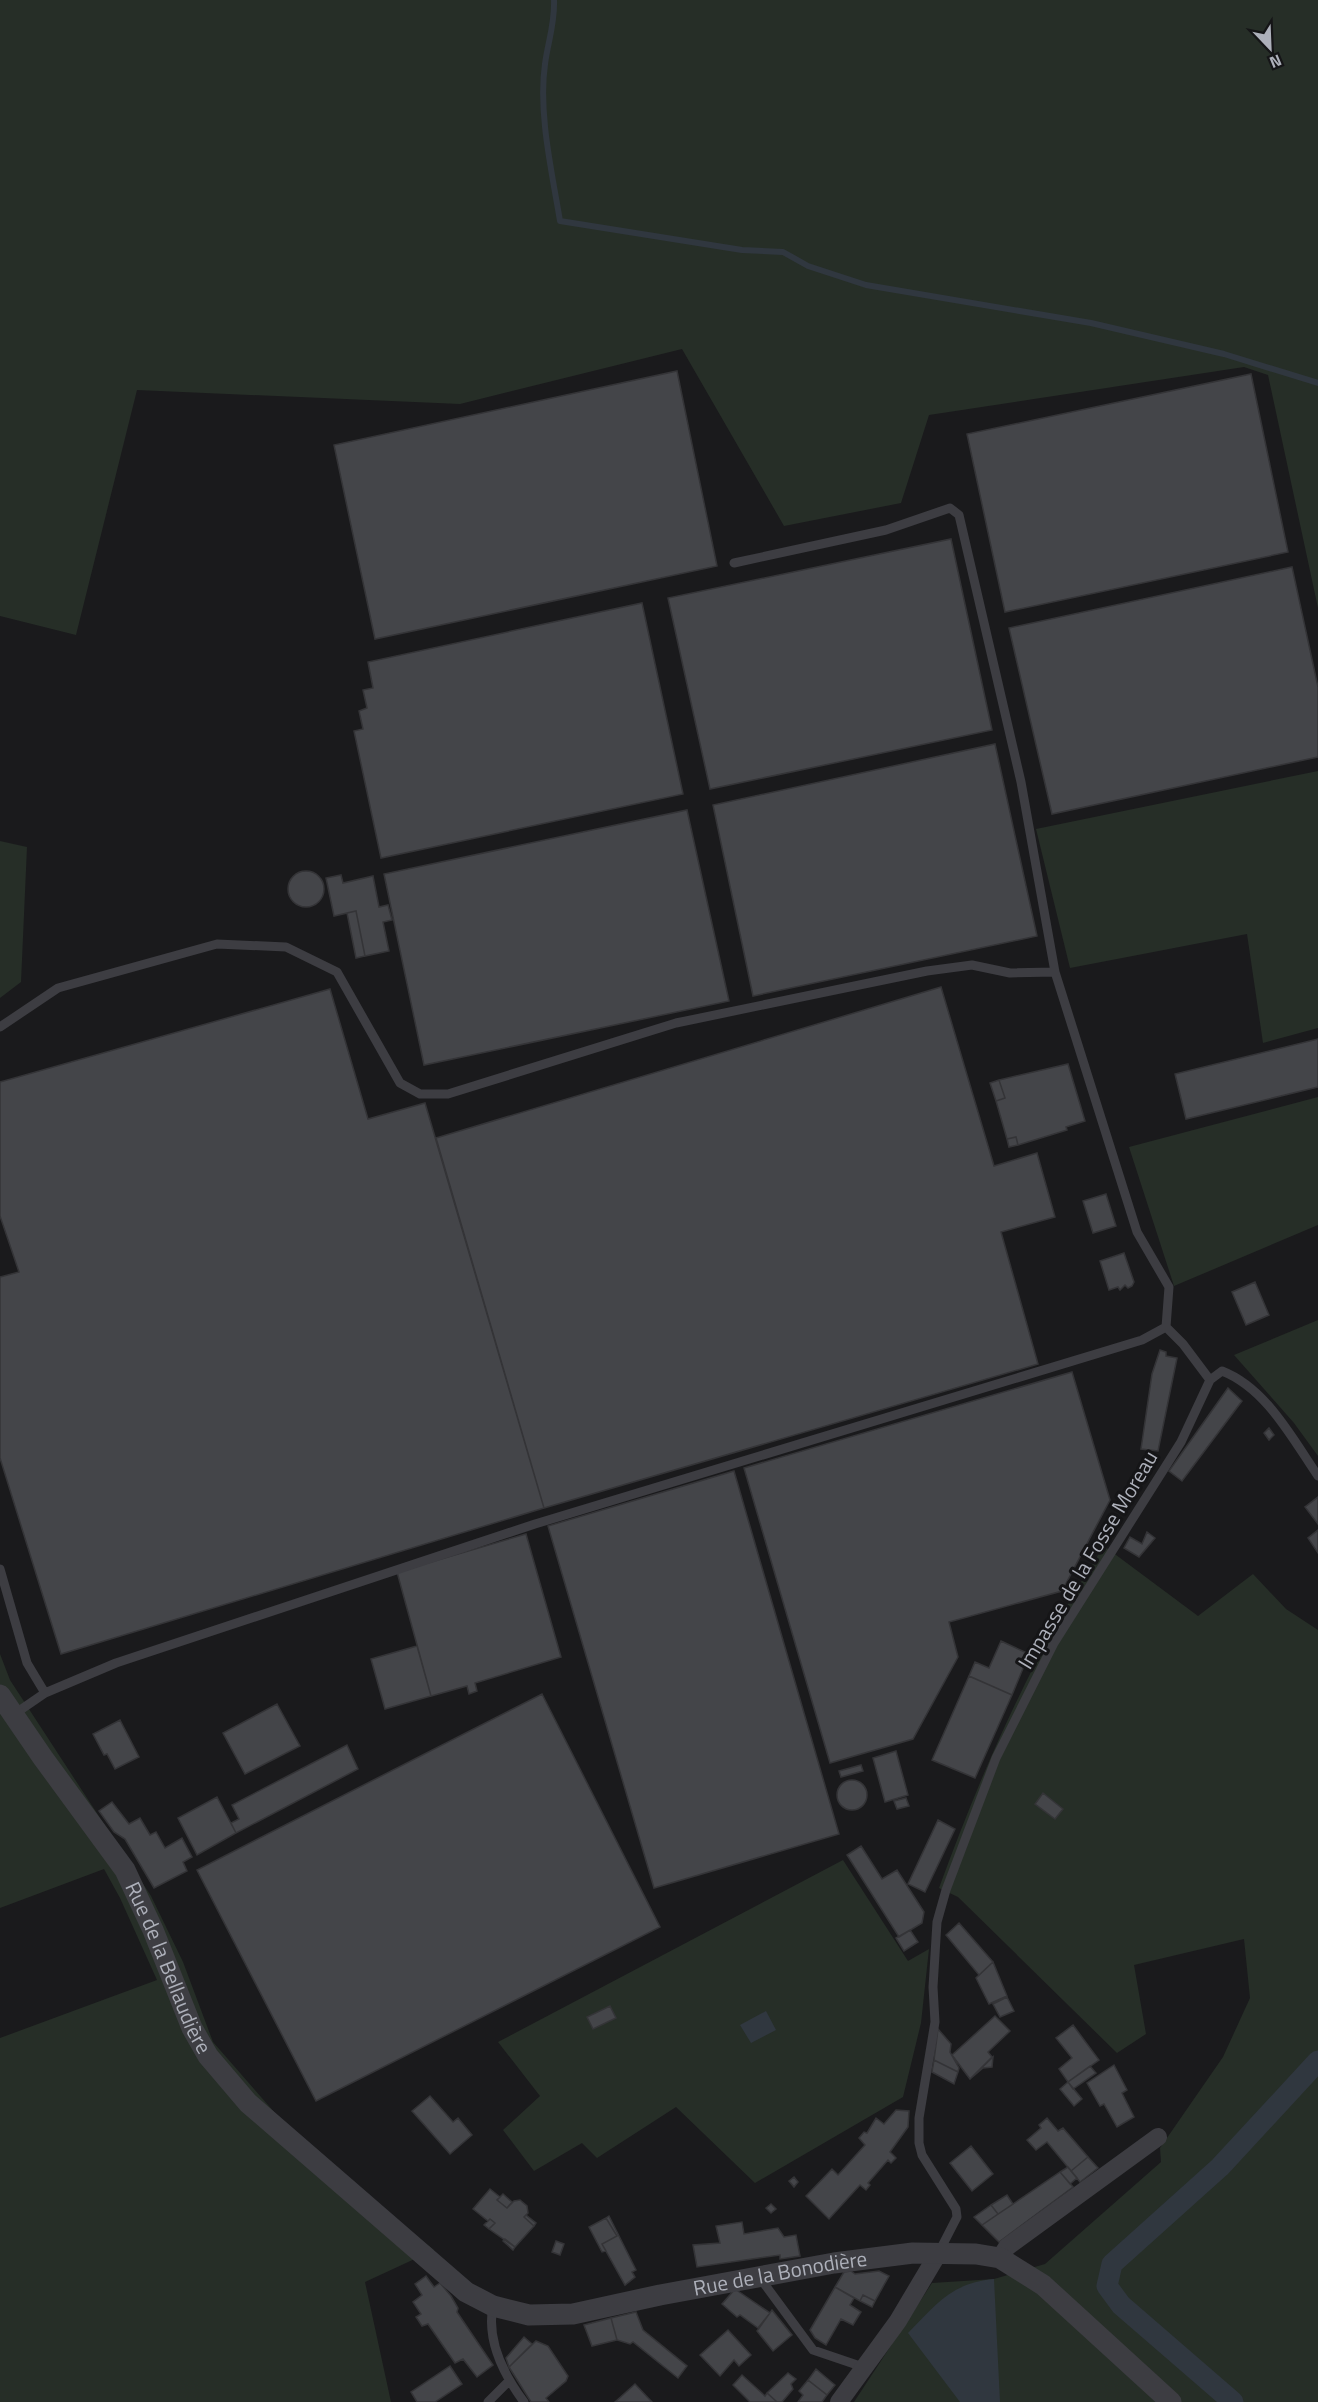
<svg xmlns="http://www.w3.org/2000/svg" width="1318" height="2402" viewBox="0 0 1318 2402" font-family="'Titillium Web',sans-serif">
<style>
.green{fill:#262e27}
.water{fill:#30373f}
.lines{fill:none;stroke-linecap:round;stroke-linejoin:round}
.stream{stroke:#30373f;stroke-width:6}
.canal{stroke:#30373f;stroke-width:21}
.building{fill:#444549;stroke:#343437;stroke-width:1.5}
.service{stroke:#3d3d42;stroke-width:9}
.minor{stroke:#3d3d42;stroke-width:18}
.tertiary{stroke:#3d3d42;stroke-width:21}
.labels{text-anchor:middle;stroke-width:6;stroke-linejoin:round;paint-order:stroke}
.street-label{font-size:21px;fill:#adb0ba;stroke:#151517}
</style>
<rect width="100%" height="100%" fill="#1a1a1c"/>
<!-- green -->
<path class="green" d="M 0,0 L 1318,0 L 1318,608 L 1268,375 L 1244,367 L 929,415 L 901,503 L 784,526 L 682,349 L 460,404 L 137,390 L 76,635 L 0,616 Z
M 1318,771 L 1318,1028 L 1263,1043 L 1247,934 L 1070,968 L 1036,829 Z
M 0,841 L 27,847 L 21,982 L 0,998 Z
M 1318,1097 L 1318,1225 L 1174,1286 L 1129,1147 Z
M 1318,1320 L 1318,1456 L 1294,1423 L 1234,1355 Z
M 1104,1546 L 1198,1616 L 1253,1574 L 1286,1609 L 1318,1630 L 1318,2402 L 854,2402 L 932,2283 L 994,2279 L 1045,2264 L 1161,2162 L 1160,2148 L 1223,2057 L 1250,1998 L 1244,1939 L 1134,1965 L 1146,2034 L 1117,2053 L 958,1897 L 939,1888 C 982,1770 1034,1651 1104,1546 Z
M 0,1654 L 10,1680 L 151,1896 L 183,1962 L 213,2042 L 303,2145 L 434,2250 L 365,2282 L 391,2402 L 0,2402 L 0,2038 L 157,1980 L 120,1898 L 104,1869 L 0,1908 Z
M 843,1860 L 908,1961 L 929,1949 L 921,2023 L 903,2097 L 755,2183 L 676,2107 L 597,2158 L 582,2143 L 534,2171 L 503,2130 L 540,2096 L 498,2042 Z"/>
<!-- water -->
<path class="water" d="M 766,2011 L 776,2030 L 751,2043 L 740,2025 Z
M 994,2279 L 1000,2402 L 960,2402 L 908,2333 C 937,2304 951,2283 994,2279 Z"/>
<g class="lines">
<!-- stream -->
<path class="stream" d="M 554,0 C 555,24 548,41 545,64 C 538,113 552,172 560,221 L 742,250 L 783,252 L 808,266 L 866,285 L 1091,323 L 1224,354 L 1318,383"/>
<!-- canal -->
<path class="canal" d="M 1233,2402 L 1121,2305 L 1107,2286 L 1112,2264 L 1220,2167 L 1318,2061"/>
</g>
<!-- building -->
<path class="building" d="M 677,371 L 717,566 L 375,639 L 334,445 Z
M 1251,374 L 1288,552 L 1005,612 L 967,434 Z
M 951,539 L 992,730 L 710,789 L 668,598 Z
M 1292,567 L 1318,687 L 1318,757 L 1052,814 L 1009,628 Z
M 642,603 L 683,794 L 381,858 L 354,731 L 363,729 L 359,711 L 367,708 L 363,690 L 373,688 L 368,662 Z
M 995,744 L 1037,936 L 753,996 L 713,805 Z
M 687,810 L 729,1001 L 424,1065 L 384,874 Z
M288 889a18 18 0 1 1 36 0a18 18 0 1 1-36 0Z
M 341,875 L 343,883 L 373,876 L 379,907 L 388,905 L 392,920 L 383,922 L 389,951 L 365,956 L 356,911 L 334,916 L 326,878 Z
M 356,911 L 365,956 L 356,958 L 347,913 Z
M 941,987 L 994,1166 L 1037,1153 L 1055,1217 L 1001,1232 L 1038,1364 L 544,1508 L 436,1138 Z
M 330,989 L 368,1119 L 425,1103 L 544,1508 L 61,1654 L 0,1458 L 0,1277 L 19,1272 L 0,1216 L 0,1082 Z
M 1318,1039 L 1318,1087 L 1186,1119 L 1175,1074 Z
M 1068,1064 L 1085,1121 L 1066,1127 L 1067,1130 L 1018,1145 L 1016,1137 L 1007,1139 L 996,1101 L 1005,1098 L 999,1080 Z
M 999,1080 L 1005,1098 L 996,1101 L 990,1083 Z
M 1016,1137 L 1018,1145 L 1009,1147 L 1007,1139 Z
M 1106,1194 L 1116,1226 L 1093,1233 L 1083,1201 Z
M 1124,1253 L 1134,1282 L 1132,1286 L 1128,1288 L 1125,1285 L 1120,1290 L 1118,1287 L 1109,1290 L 1100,1261 Z
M 1255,1282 L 1269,1315 L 1246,1325 L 1232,1292 Z
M 1160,1350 L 1166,1352 L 1166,1356 L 1177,1358 L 1158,1451 L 1141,1449 L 1152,1374 Z
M 1072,1372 L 1110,1500 L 1062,1591 L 949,1622 L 958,1657 L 913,1739 L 830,1763 L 744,1468 Z
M 1228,1388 L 1242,1401 L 1182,1481 L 1169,1471 Z
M 1269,1428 L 1274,1435 L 1269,1440 L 1264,1433 Z
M 734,1471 L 839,1834 L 654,1888 L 548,1526 Z
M 1318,1497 L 1318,1524 L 1305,1507 Z
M 1318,1530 L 1318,1553 L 1308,1538 Z
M 1147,1532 L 1155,1538 L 1139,1557 L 1124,1548 L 1130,1537 L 1142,1544 Z
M 526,1534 L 561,1657 L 475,1683 L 477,1691 L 469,1694 L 467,1686 L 431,1696 L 397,1572 Z
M 1001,1641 L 1029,1654 L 1012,1695 L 969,1676 L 975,1662 L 989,1668 Z
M 417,1646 L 431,1696 L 385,1709 L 371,1659 Z
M 969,1676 L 1012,1695 L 975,1778 L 932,1760 Z
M 542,1694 L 660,1927 L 316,2101 L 197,1870 Z
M 277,1704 L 300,1746 L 245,1774 L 223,1733 Z
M 120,1720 L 139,1757 L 115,1769 L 107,1754 L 104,1755 L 93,1734 Z
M 347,1745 L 358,1769 L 236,1833 L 231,1823 L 239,1819 L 232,1805 Z
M 896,1751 L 908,1795 L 885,1802 L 873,1758 Z
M 861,1765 L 863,1771 L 841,1777 L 839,1771 Z
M837 1795a15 15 0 1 1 30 0a15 15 0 1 1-30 0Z
M 1043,1793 L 1063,1809 L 1055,1819 L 1035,1804 Z
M 217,1797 L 236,1833 L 197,1855 L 178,1818 Z
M 906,1798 L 909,1806 L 897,1809 L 894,1801 Z
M 112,1802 L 129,1824 L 140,1818 L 150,1835 L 156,1832 L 165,1848 L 182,1838 L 192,1857 L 183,1862 L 187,1871 L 154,1888 L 125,1839 L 114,1832 L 99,1811 Z
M 938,1820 L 955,1829 L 925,1892 L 908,1884 Z
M 861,1846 L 882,1879 L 897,1870 L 924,1912 L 922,1923 L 899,1937 L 847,1855 Z
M 959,1923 L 993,1962 L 979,1975 L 946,1935 Z
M 910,1930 L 918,1942 L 904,1951 L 896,1938 Z
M 993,1962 L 1007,1996 L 989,2004 L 976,1978 Z
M 1007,1997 L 1014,2011 L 1000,2017 L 993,2004 Z
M 610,2006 L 616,2018 L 593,2029 L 587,2017 Z
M 995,2016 L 1010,2031 L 988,2052 L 992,2057 L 970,2079 L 952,2055 Z
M 1073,2025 L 1099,2060 L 1068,2082 L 1059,2069 L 1072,2058 L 1056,2038 Z
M 938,2029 L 951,2044 L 950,2052 L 959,2068 L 958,2072 L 934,2060 Z
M 993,2057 L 992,2067 L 983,2068 L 970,2079 Z
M 934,2060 L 958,2072 L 954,2084 L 932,2072 Z
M 1114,2065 L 1127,2090 L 1122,2093 L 1134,2117 L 1117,2127 L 1104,2104 L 1100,2106 L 1087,2083 Z
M 1090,2066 L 1096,2073 L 1073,2089 L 1068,2082 Z
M 1068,2082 L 1082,2099 L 1074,2106 L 1060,2089 Z
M 430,2096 L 453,2122 L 458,2118 L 472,2135 L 450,2154 L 412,2111 Z
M 896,2110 L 909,2111 L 908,2127 L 890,2152 L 896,2158 L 891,2163 L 888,2160 L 868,2183 L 870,2185 L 866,2190 L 860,2185 L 829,2219 L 806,2196 L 832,2169 L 838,2175 L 865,2145 L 859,2138 L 864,2132 L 867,2133 L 876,2118 L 884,2124 Z
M 1047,2118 L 1058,2131 L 1063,2128 L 1088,2157 L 1071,2171 L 1047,2142 L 1036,2150 L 1027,2140 L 1041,2128 L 1039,2125 Z
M 971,2146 L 993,2174 L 972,2191 L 950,2163 Z
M 1088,2157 L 1098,2168 L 1080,2182 L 1071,2171 Z
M 1068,2167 L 1077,2178 L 1070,2184 L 1060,2172 Z
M 1060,2172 L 1073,2187 L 999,2242 L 982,2225 Z
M 794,2177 L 798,2182 L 794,2187 L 789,2181 Z
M 490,2189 L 500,2197 L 497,2200 L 507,2208 L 514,2201 L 520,2200 L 527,2206 L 528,2213 L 524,2217 L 534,2226 L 515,2247 L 489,2229 L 495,2223 L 490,2219 L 488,2221 L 473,2209 Z
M 503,2194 L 512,2202 L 507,2208 L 497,2200 Z
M 1007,2195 L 1013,2204 L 998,2214 L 991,2205 Z
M 771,2204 L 776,2209 L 771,2213 L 766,2208 Z
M 991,2205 L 998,2214 L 982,2225 L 974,2217 Z
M 526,2215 L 536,2223 L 534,2226 L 524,2217 Z
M 609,2216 L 636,2270 L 632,2272 L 635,2277 L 625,2285 L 602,2244 L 617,2236 L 606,2218 Z
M 606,2218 L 617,2236 L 602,2244 L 606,2251 L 602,2252 L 589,2227 Z
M 490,2219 L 495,2223 L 489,2229 L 484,2225 Z
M 742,2222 L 744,2234 L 778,2228 L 784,2237 L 796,2235 L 800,2256 L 780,2259 L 780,2255 L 697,2267 L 693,2245 L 720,2243 L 716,2226 Z
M 505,2239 L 515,2247 L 513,2250 L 503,2241 Z
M 556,2241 L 564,2244 L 560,2255 L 552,2252 Z
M 851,2271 L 855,2274 L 879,2271 L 889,2276 L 875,2301 L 863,2295 L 860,2301 L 835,2287 L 844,2272 Z
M 426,2276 L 434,2287 L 440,2283 L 451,2296 L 458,2308 L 457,2312 L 493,2365 L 477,2377 L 463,2359 L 455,2363 L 428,2324 L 422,2326 L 416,2317 L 421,2314 L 413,2302 L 422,2295 L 415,2284 Z
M 835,2287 L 854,2298 L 850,2305 L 861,2312 L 853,2325 L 841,2319 L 826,2345 L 815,2338 L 810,2330 Z
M 735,2289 L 770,2313 L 758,2328 L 740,2315 L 737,2317 L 722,2304 Z
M 863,2295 L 875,2301 L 872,2307 L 860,2301 Z
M 772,2310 L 792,2335 L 773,2351 L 757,2331 Z
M 636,2312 L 643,2330 L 687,2366 L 678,2378 L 633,2342 L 630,2344 L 617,2340 L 611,2318 Z
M 611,2318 L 617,2340 L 592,2346 L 584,2325 Z
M 728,2330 L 751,2355 L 739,2366 L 734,2360 L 720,2376 L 700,2355 Z
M 524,2337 L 532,2344 L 509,2367 L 506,2358 Z
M 536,2341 L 548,2346 L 568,2376 L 566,2381 L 546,2398 L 549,2402 L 531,2402 L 509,2367 Z
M 450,2366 L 462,2384 L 435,2402 L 417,2402 L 411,2392 Z
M 816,2369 L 835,2385 L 827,2395 L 808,2380 Z
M 788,2373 L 796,2379 L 791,2384 L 793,2389 L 782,2402 L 777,2402 L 767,2393 Z
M 742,2375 L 765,2396 L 767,2393 L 777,2402 L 750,2402 L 733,2385 Z
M 808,2380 L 827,2395 L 822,2402 L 798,2402 L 803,2395 L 799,2391 Z
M 635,2384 L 652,2402 L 615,2402 Z"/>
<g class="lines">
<!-- service -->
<path class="service" d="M 734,563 L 886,530 L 950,508 L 959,515 L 1021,782 L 1055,972 L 1137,1232 L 1169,1287 L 1166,1327 L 1183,1344 L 1210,1380
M 0,1027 L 58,988 L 217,944 L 286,947 L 337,972 L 400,1083 L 420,1094 L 448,1094 L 676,1023 L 927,971 L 972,965 L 1010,973 L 1055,972
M 0,1569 L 27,1663 L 45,1693
M 13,1715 L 45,1693 L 116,1663 L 535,1524 L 1142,1340 L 1166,1327
M 939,2252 L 957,2217 L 956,2209 L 922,2155 L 919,2143 L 919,2118 L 935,2022 L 933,1987 L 937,1922 L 946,1890 L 996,1758 L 1054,1643 L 1181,1442 L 1210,1380 L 1222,1371 C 1266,1388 1292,1438 1318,1476
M 760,2278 L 813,2350 L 866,2368
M 493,2306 C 486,2341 504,2375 524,2402
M 488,2402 L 509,2381"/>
<!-- minor -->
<path class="minor" d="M 1000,2258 L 1007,2247 L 1158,2137
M 839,2402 L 898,2321 L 939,2252"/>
<!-- tertiary -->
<path class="tertiary" id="s1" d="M 0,1695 L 43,1758 L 125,1870 L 153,1930 L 192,2028 L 208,2056 L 248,2103 L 466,2292 L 493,2306 L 529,2315 L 573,2314 L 660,2295 L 834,2263 L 913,2253 L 976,2254 L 1000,2258 L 1043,2285 L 1171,2402"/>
</g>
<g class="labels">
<!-- street labels -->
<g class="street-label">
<text transform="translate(1088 1560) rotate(-59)" y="7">Impasse de la Fosse Moreau</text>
<text dy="7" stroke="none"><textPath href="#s1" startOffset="322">Rue de la Bellaudière</textPath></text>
<text dy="7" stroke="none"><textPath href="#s1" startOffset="1092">Rue de la Bonodière</textPath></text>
</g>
</g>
<!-- north arrow -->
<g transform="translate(1270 48) rotate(157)" stroke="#151517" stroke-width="4.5" paint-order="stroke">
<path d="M0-4.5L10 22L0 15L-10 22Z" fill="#adb0ba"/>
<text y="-9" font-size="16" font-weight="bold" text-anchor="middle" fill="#adb0ba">N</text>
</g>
</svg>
